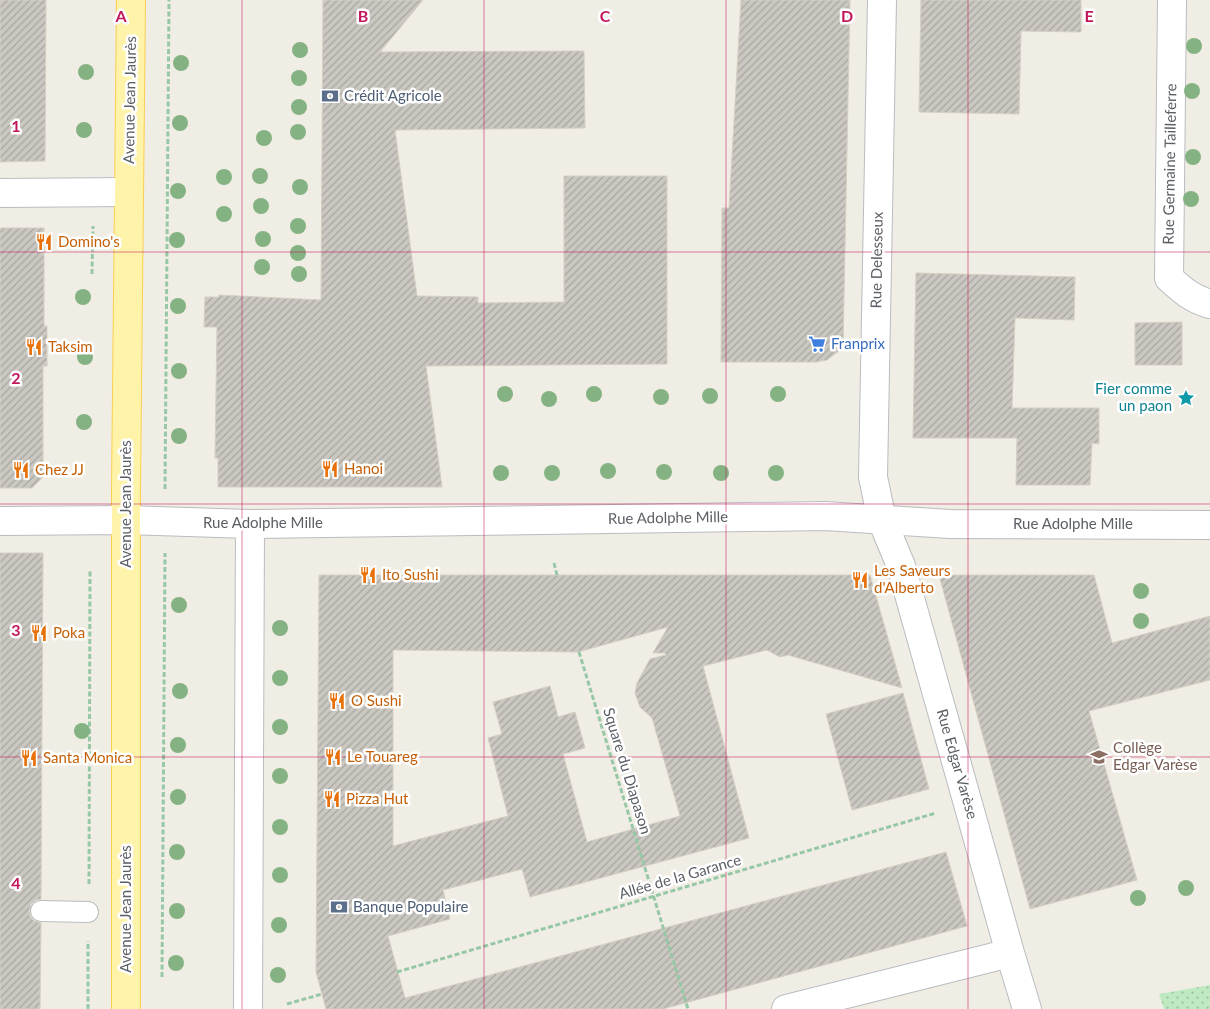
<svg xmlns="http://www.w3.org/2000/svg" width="1210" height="1009" viewBox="0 0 1210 1009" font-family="Lato,sans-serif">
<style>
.park{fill:url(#park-dots)}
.building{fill:url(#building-hatch);stroke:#d5cfc2;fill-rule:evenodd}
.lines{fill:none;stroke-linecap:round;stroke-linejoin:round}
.service-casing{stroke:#b9bcc1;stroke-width:22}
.pedestrian-casing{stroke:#b9bcc1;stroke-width:30}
.minor-casing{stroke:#b9bcc1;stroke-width:30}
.primary-casing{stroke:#fbcf52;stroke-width:30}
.path{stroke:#96c8a6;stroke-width:3;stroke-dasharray:5 2.5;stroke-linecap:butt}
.service{stroke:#fff;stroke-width:20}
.pedestrian{stroke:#fff;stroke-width:28}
.minor{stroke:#fff;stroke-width:28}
.primary{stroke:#fff3aa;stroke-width:28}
.tree{fill:#85b283}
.grid{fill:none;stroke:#c2185b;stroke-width:1;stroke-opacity:0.55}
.labels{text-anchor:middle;stroke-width:5;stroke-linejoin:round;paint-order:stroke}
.service-label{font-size:15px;fill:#4e5e75;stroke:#fff;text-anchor:start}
.street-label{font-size:15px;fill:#5c6066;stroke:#fff}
.food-label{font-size:15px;fill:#c56008;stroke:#fff;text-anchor:start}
.shop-label{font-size:15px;fill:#366cbe;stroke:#fff;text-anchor:start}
.culture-label{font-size:15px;fill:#0d838f;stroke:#fff;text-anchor:end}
.education-label{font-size:15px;fill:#785e54;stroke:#fff;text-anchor:start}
.grid-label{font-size:16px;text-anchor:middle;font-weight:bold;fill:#c2185b;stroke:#fff;stroke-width:5;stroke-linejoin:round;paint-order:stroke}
</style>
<defs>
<pattern id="park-dots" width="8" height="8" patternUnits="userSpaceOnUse" patternTransform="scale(1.25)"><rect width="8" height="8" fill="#bfe9c0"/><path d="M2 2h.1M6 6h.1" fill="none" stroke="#9ec0a0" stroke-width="1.8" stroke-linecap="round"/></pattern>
<pattern id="building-hatch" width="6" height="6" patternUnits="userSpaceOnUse" patternTransform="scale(1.25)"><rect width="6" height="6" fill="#cbc8c1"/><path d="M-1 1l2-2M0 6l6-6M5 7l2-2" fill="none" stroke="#a8a6a1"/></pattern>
</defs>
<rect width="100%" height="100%" fill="#f0ede4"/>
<!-- park -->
<path class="park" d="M 1210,985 L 1210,1009 L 1164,1009 L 1159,994 Z"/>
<!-- building -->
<path class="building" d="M 0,0 L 46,0 L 45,161 L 0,162 Z
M 323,0 L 423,0 L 380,52 L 584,51 L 585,128 L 395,130 L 417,296 L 478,297 L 478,303 L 564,302 L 564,176 L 667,176 L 667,364 L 426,366 L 442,487 L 218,487 L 218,458 L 215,458 L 217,327 L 204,327 L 205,297 L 219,297 L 219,295 L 321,300 Z
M 741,0 L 850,0 L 843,348 L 827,360 L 816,362 L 721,362 L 722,208 L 729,208 Z
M 921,0 L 1081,0 L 1081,32 L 1021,31 L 1019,114 L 919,112 Z
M 0,228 L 44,228 L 44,326 L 47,326 L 47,366 L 43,366 L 43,477 L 32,488 L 0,488 Z
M 916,273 L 1075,277 L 1074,320 L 1015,318 L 1012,408 L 1099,408 L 1099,444 L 1092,443 L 1090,485 L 1016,485 L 1017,438 L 913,438 Z
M 1182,322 L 1182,365 L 1135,365 L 1135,323 Z
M 0,553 L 43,553 L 41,899 L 36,900 L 31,904 L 29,911 L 30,916 L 34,921 L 41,923 L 40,1009 L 0,1009 Z
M 319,575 L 870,575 L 902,688 L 788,655 L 780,657 L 767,650 L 703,666 L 749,838 L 530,897 L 522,869 L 443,890 L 450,919 L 388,936 L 405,998 L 946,852 L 967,926 L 663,1009 L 326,1009 L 316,972 ZM 668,627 L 653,653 L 665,653 L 666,655 L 650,659 L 637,683 L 635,693 L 640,707 L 652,718 L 680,816 L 587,842 L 563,754 L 585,748 L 575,712 L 558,717 L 550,686 L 493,702 L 502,734 L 488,738 L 508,816 L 393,846 L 393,650 L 578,652 Z
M 939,575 L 1094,575 L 1112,643 L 1210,616 L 1210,680 L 1089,711 L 1137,880 L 1030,909 Z
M 903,693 L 929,789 L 852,810 L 826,714 Z"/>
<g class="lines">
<!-- service casing -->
<g class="service-casing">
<path id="service" d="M 41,911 L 88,912"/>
</g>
<!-- pedestrian casing -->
<g class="pedestrian-casing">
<path id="pedestrian" d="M 0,193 L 129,192"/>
</g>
<!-- minor casing -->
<g class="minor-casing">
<path id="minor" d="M 882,0 L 873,477 L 882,520 L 901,566 L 1010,953 L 1027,1009
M 1172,0 L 1169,278 C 1182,290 1192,299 1210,304
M 0,521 L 126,520 L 250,524 L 825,516 L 950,524 L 1210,525
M 248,1009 L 250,524
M 786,1009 L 1010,953"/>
</g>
<!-- primary casing -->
<g class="primary-casing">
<path id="primary" d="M 126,1009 L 126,490 L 131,0"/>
</g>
<!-- path -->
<path class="path" d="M 92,274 L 93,226
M 165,489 L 169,0
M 554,563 L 557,575
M 579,652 L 688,1009
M 89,884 L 90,571
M 397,972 L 936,813
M 162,977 L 165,553
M 287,1004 L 322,994
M 88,1009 L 88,941"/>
<!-- service -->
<use href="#service" class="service"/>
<!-- pedestrian -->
<use href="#pedestrian" class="pedestrian"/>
<!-- minor -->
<use href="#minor" class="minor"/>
<!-- primary -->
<use href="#primary" class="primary"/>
</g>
<!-- trees -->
<g class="tree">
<circle cx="1194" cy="46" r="8"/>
<circle cx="300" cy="50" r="8"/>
<circle cx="181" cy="63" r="8"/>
<circle cx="86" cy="72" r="8"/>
<circle cx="299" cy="78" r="8"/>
<circle cx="1192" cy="91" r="8"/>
<circle cx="299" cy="107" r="8"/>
<circle cx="180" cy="123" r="8"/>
<circle cx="84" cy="130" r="8"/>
<circle cx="298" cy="132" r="8"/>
<circle cx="264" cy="138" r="8"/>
<circle cx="1193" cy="157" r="8"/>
<circle cx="260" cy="176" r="8"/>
<circle cx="224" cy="177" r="8"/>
<circle cx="300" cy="187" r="8"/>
<circle cx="178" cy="191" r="8"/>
<circle cx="1191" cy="199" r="8"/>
<circle cx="261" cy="206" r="8"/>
<circle cx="224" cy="214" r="8"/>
<circle cx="298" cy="226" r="8"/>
<circle cx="263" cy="239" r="8"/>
<circle cx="177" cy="240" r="8"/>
<circle cx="298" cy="253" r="8"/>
<circle cx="262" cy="267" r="8"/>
<circle cx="299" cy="274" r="8"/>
<circle cx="83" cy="297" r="8"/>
<circle cx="178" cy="306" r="8"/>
<circle cx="85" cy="357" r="8"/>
<circle cx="179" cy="371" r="8"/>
<circle cx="505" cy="394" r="8"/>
<circle cx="594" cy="394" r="8"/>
<circle cx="778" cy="394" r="8"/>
<circle cx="710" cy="396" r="8"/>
<circle cx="661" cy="397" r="8"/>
<circle cx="549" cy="399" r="8"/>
<circle cx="84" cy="422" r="8"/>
<circle cx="179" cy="436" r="8"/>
<circle cx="608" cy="471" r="8"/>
<circle cx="664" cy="472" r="8"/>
<circle cx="501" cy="473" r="8"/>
<circle cx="552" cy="473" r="8"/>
<circle cx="721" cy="473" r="8"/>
<circle cx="776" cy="473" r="8"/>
<circle cx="1141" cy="591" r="8"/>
<circle cx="179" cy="605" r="8"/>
<circle cx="1141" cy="621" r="8"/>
<circle cx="280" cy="628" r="8"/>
<circle cx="280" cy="678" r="8"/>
<circle cx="180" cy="691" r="8"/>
<circle cx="280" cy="727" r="8"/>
<circle cx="82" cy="731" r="8"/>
<circle cx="178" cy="745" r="8"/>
<circle cx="280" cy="776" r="8"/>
<circle cx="178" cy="797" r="8"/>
<circle cx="280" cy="827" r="8"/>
<circle cx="177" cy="852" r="8"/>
<circle cx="280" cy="875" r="8"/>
<circle cx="1186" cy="888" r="8"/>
<circle cx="1138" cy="898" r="8"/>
<circle cx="177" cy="911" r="8"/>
<circle cx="279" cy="925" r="8"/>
<circle cx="176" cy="963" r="8"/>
<circle cx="278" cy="975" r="8"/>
</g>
<!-- grid -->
<path class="grid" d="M 242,0 L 242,1009M 484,0 L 484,1009M 726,0 L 726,1009M 968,0 L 968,1009M 0,252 L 1210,252M 0,504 L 1210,504M 0,757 L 1210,757"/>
<!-- icons -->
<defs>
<g id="bank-bare" transform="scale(1.35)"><path d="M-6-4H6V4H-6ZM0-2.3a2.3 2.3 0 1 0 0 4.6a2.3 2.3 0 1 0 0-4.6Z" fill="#5c6f8a" stroke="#fff" stroke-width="2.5" paint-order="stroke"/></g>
<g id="restaurant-bare" transform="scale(1.35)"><path d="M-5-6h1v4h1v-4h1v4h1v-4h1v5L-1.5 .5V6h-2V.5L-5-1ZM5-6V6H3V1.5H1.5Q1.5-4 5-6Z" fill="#e8710a" stroke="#fff" stroke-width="2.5" paint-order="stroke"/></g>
<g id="supermarket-bare" transform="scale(1.35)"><path d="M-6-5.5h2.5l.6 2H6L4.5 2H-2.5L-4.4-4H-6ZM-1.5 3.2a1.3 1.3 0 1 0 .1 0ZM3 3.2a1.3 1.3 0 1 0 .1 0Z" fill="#3f7fe0" stroke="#fff" stroke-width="2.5" paint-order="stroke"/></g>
<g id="sight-bare" transform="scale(1.35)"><path d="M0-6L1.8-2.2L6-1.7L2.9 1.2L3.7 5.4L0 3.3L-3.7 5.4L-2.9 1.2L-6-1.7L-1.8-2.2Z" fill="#0f9aa8" stroke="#fff" stroke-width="2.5" paint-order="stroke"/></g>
<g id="school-bare" transform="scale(1.35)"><path d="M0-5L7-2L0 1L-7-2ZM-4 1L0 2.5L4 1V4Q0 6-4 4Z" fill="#8d6e63" stroke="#fff" stroke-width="2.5" paint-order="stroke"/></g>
</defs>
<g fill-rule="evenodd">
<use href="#bank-bare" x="330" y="96"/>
<use href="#restaurant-bare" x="44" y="242"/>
<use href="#supermarket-bare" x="817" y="344"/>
<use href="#restaurant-bare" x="34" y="347"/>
<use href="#sight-bare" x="1186" y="398"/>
<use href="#restaurant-bare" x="330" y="469"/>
<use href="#restaurant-bare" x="21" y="470"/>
<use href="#restaurant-bare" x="368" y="575"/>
<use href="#restaurant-bare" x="860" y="580"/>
<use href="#restaurant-bare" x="39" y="633"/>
<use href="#restaurant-bare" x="337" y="701"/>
<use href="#restaurant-bare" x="333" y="757"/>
<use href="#school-bare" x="1099" y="757"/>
<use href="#restaurant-bare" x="29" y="758"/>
<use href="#restaurant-bare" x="332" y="799"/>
<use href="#bank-bare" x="339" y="907"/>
</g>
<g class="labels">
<!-- service labels -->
<g class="service-label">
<text x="344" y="101">Crédit Agricole</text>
<text x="353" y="912">Banque Populaire</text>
</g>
<!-- street labels -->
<g class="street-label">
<text transform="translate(130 100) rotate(-89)" y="5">Avenue Jean Jaurès</text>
<text transform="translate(1170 164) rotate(-89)" y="5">Rue Germaine Tailleferre</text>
<text transform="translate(877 260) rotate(-89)" y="5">Rue Delesseux</text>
<text transform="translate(126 504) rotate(-90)" y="5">Avenue Jean Jaurès</text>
<text transform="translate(668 518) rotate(-1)" y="5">Rue Adolphe Mille</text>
<text x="263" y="528">Rue Adolphe Mille</text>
<text x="1073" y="529">Rue Adolphe Mille</text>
<text transform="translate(957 764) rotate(74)" y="5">Rue Edgar Varèse</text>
<text transform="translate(627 771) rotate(73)" y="5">Square du Diapason</text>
<text transform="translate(680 877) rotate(-16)" y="5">Allée de la Garance</text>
<text transform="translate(126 909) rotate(-90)" y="5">Avenue Jean Jaurès</text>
</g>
<!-- food labels -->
<g class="food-label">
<text x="58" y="247">Domino's</text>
<text x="48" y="352">Taksim</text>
<text x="344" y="474">Hanoi</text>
<text x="35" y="475">Chez JJ</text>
<text x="874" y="576">Les Saveurs<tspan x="874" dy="17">d'Alberto</tspan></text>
<text x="382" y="580">Ito Sushi</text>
<text x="53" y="638">Poka</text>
<text x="351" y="706">O Sushi</text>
<text x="347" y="762">Le Touareg</text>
<text x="43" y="763">Santa Monica</text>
<text x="346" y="804">Pizza Hut</text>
</g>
<!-- shop labels -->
<g class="shop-label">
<text x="831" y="349">Franprix</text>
</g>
<!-- culture labels -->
<g class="culture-label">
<text x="1172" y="394">Fier comme<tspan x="1172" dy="17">un paon</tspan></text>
</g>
<!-- education labels -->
<g class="education-label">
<text x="1113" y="753">Collège<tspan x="1113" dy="17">Edgar Varèse</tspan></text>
</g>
</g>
<g class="grid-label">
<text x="121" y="22">A</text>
<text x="363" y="22">B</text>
<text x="605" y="22">C</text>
<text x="847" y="22">D</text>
<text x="1089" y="22">E</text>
<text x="16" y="132">1</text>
<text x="16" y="384">2</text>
<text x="16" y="636">3</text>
<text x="16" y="889">4</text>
</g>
</svg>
